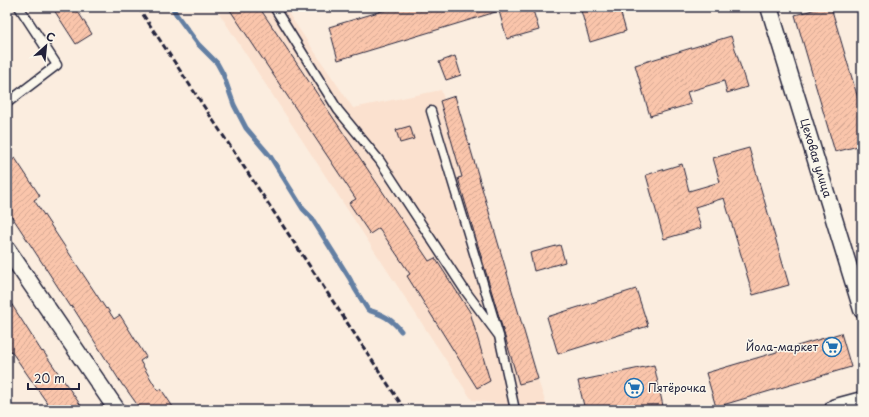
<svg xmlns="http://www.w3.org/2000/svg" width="869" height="417" viewBox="0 0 869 417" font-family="'Playpen Sans',sans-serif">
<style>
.built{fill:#fbe1cf}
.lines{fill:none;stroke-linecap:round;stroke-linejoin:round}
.stream{stroke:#637fa3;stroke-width:5}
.building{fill:url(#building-hatch);stroke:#22223b}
.service-casing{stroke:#22223b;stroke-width:11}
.minor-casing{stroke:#22223b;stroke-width:19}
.secondary-casing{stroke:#22223b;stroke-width:25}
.service{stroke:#fbf7ec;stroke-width:8}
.minor{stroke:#fbf7ec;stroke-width:16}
.secondary{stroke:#fbf7ec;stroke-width:22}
.rail{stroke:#22223b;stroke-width:3;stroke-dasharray:6 3;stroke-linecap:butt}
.labels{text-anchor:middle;stroke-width:3;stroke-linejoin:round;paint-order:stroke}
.street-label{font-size:11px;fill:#22223b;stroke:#fbf7ec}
.poi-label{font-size:11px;fill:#22223b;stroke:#fbf7ec;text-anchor:end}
</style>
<defs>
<pattern id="building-hatch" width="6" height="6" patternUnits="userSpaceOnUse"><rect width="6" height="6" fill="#fac5ab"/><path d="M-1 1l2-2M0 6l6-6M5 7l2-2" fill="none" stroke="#d6a994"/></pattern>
</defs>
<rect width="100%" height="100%" fill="#fbeddf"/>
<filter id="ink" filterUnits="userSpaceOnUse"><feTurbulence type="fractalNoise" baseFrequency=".025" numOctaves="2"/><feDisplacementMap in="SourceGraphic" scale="8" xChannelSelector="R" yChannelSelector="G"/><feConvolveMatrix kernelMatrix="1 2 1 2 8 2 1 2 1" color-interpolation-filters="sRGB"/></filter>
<g filter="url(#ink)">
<!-- built -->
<path class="built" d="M 215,7 L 284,7 L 353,108 L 441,90 L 548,410 L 538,410 L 472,400 Z"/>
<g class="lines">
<!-- stream -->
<path class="stream" d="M 172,7 L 178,17 L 198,44 L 217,63 L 223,74 L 234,105 L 246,128 L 270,156 L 303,209 L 311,217 L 350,279 L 355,289 L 368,310 C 382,314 392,319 401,331"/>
</g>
<!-- building -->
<path class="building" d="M 52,7 L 75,7 L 92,34 L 76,44 Z
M 228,7 L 259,7 L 429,261 L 435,258 L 470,312 L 490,381 L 477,388 L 407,276 L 410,274 L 379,228 L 370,234 L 349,203 L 356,199 Z
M 395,7 L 532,7 L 539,30 L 507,39 L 499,11 L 338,60 L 329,27 Z
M 580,7 L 619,7 L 626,31 L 590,42 Z
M 823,7 L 831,7 L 862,112 L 862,145 L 835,152 L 795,15 Z
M 731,36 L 747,87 L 727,93 L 724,81 L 687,92 L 691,104 L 650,116 L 635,65 Z
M 455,56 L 461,75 L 446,80 L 439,62 Z
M 455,96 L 538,379 L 519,384 L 458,178 L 462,177 L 440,101 Z
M 410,126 L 414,139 L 400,143 L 396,130 Z
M 749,148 L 789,285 L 753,295 L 724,198 L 695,207 L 701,228 L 664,239 L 646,175 L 682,164 L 689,191 L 720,182 L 713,158 Z
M 15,158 L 40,196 L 34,200 L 106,309 L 107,308 L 114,319 L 120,315 L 146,357 L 140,361 L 158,391 L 161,389 L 175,410 L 141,410 L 124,386 L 123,386 L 72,306 L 71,307 L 7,209 L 7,164 Z
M 560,245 L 565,262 L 534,271 L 530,253 Z
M 636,289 L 648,326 L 558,354 L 547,317 Z
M 7,297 L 42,352 L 43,351 L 84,410 L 52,410 L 11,351 L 7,344 Z
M 841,333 L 851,367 L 716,407 L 706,373 Z
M 654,365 L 663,406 L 642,410 L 585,410 L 578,381 Z"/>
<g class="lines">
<!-- service casing -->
<g class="service-casing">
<path id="service" d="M 274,7 L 338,110 L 380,161 L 464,289 L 499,336
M 7,103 L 57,65 L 19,7
M 431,111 L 499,336 L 515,410"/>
</g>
<!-- minor casing -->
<g class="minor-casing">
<path id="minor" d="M 769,7 L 862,310
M 7,249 L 117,410"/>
</g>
<!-- secondary casing -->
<g class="secondary-casing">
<path id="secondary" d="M 836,410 L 862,403"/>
</g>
<!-- service -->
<use href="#service" class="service"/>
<!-- minor -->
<use href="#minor" class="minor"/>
<!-- secondary -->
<use href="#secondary" class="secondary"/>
<!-- rail -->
<path class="rail" d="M 138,7 L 405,410"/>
</g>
</g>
<!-- icons -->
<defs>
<g id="supermarket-ring" transform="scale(1)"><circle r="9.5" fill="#fbf7ec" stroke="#1f6fb2" stroke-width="1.5"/><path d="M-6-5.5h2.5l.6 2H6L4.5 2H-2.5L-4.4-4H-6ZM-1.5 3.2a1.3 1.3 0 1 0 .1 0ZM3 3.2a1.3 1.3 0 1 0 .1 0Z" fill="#1f6fb2"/></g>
</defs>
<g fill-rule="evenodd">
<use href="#supermarket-ring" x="832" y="347"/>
<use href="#supermarket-ring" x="634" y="388"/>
</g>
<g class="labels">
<!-- street labels -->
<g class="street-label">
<text transform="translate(816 158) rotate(73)" y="4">Цеховая улица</text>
</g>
<!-- poi labels -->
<g class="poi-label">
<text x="818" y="351">Йола-маркет</text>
<text x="648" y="392" text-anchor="start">Пятёрочка</text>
</g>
</g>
<!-- margin -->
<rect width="869" height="417" fill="none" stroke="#fbf7ec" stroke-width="24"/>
<rect x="12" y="12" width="845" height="393" fill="none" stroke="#22223b" stroke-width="1.5" filter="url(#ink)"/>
<!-- north arrow -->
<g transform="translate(46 46) rotate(27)" stroke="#fbf7ec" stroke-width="3" paint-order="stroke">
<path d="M0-3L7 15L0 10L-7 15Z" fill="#22223b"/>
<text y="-6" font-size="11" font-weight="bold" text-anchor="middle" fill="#22223b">С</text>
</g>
<!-- scale -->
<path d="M28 383v6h51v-6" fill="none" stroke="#22223b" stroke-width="2"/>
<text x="34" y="383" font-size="12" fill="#22223b" stroke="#fbf7ec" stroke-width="3" paint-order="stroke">20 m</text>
</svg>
